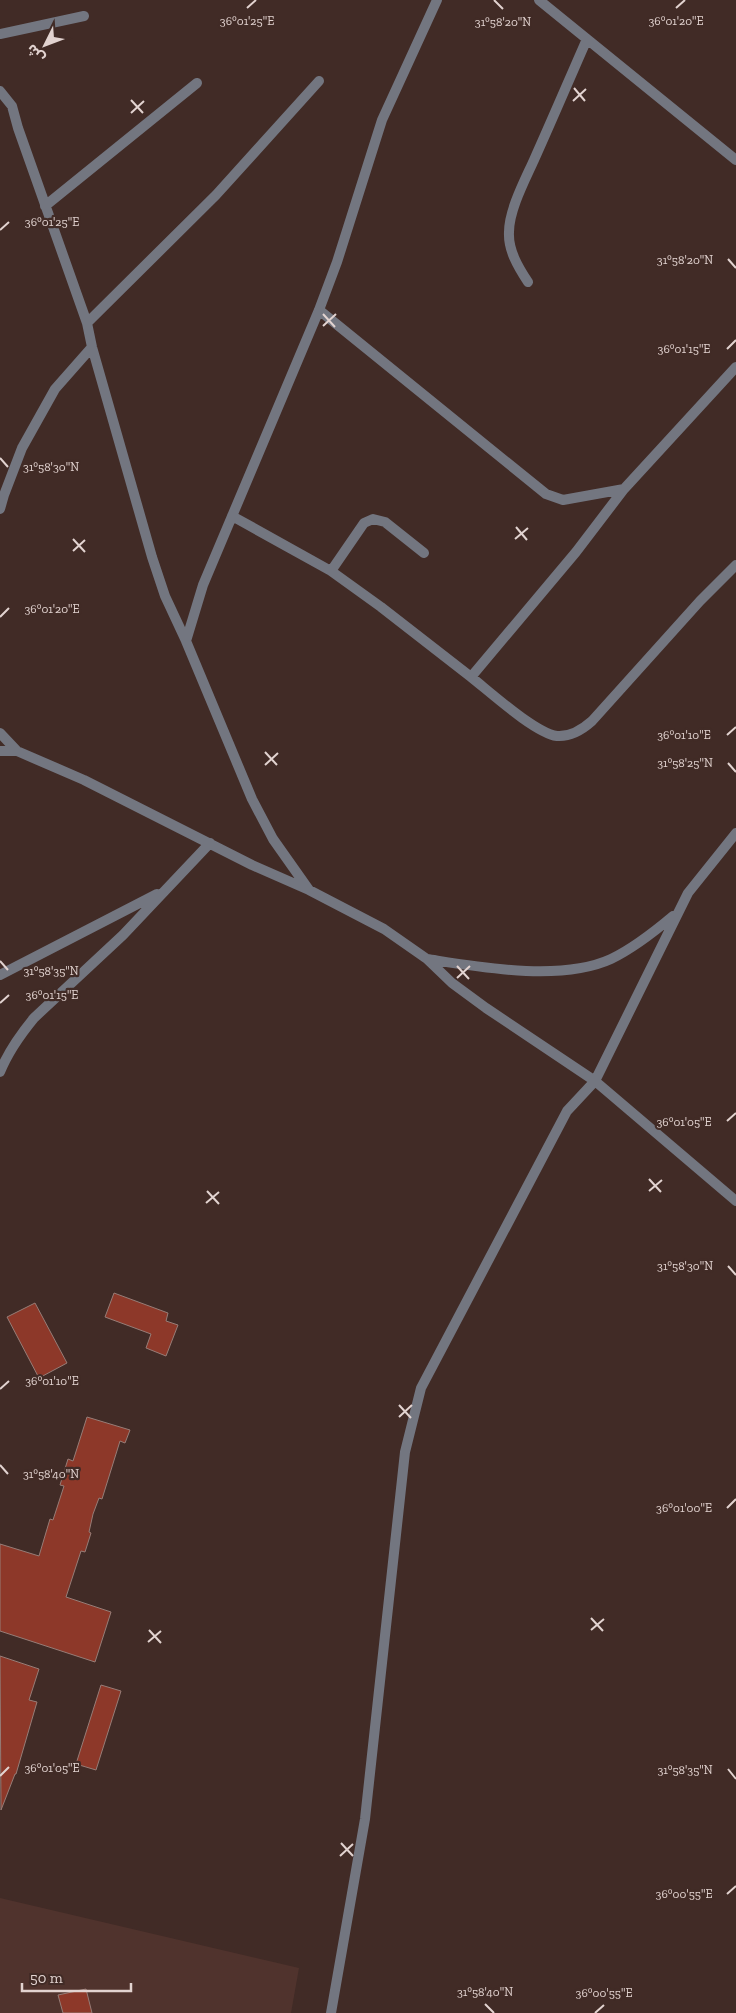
<svg xmlns="http://www.w3.org/2000/svg" width="736" height="2013" viewBox="0 0 736 2013" font-family="'Zilla Slab','Noto Sans Arabic',serif">
<style>
.built{fill:#50332d}
.building{fill:#8d3829;stroke:#977d77}
.lines{fill:none;stroke-linecap:round;stroke-linejoin:round}
.street{stroke:#737680;stroke-width:10}
.ticks{fill:none;stroke:#e2d3d0;stroke-width:2}
.ticks-label{font-size:12px;text-anchor:middle;fill:#e2d3d0;stroke:#412b26;stroke-width:4.5;stroke-linejoin:round;paint-order:stroke}
</style>
<rect width="100%" height="100%" fill="#412b26"/>
<!-- built -->
<path class="built" d="M 0,1898 L 299,1968 L 291,2013 L 0,2013 Z"/>
<!-- building -->
<path class="building" d="M 114,1293 L 168,1313 L 166,1321 L 178,1325 L 166,1356 L 146,1348 L 151,1334 L 105,1317 Z
M 35,1303 L 67,1363 L 39,1378 L 7,1317 Z
M 87,1417 L 130,1430 L 125,1443 L 120,1441 L 102,1499 L 99,1498 L 93,1514 L 89,1532 L 91,1533 L 85,1552 L 81,1551 L 66,1597 L 111,1612 L 95,1662 L 0,1631 L 0,1544 L 39,1556 L 50,1519 L 53,1520 L 64,1486 L 60,1485 L 68,1459 L 73,1461 Z
M 0,1656 L 39,1669 L 29,1700 L 37,1702 L 16,1774 L 15,1774 L 1,1810 Z
M 101,1685 L 121,1691 L 96,1770 L 76,1764 Z
M 86,1989 L 92,2013 L 63,2013 L 58,1995 Z"/>
<g class="lines">
<!-- street -->
<path class="street" d="M 539,0 L 736,160
M 0,34 L 84,16
M 0,91 L 12,106 L 18,128 L 87,323 L 92,347 L 152,557 L 165,596 L 186,641
M 45,206 L 197,83
M 528,282 C 518,267 508,250 509,232 C 509,210 525,180 534,160 C 552,120 569,80 587,39
M 319,310 L 546,494 L 563,500 L 624,489
M 87,323 L 216,195 L 319,81
M 0,509 L 4,495 L 22,448 L 55,389 L 92,347
M 232,516 L 331,571 L 381,607 L 471,677 L 576,552 L 624,489 L 736,367
M 331,571 L 364,523 L 373,519 L 385,522 L 424,553
M 471,677 C 490,692 535,733 557,736 C 570,737 583,729 592,721 L 700,601 L 736,565
M 0,733 L 17,751
M 0,751 L 17,751 L 84,780 L 252,865 L 309,890 L 384,929 L 427,959 L 452,983 L 486,1008 L 595,1081 L 736,1201
M 309,890 L 273,839 L 252,799 L 186,641 L 203,585 L 319,310 L 337,262 L 382,120 L 437,0
M 427,959 C 479,967 561,982 611,959 C 634,948 654,932 673,916
M 0,975 L 157,894
M 0,1072 C 8,1052 20,1035 34,1018 L 123,935 L 210,843
M 331,2013 L 365,1819 L 405,1452 L 421,1388 L 567,1111 L 595,1081 L 688,893 L 736,833"/>
</g>
<!-- ticks -->
<path class="ticks" d="M 494,0 L 503,9M 247,8 L 256,0M 676,8 L 685,0M 574,88 L 585,101M 131,100 L 143,113M 573,101 L 586,89M 131,113 L 144,101M 0,230 L 9,222M 728,259 L 736,268M 323,314 L 335,327M 323,326 L 336,314M 727,349 L 736,340M 0,458 L 8,467M 516,527 L 527,540M 73,539 L 85,552M 515,539 L 528,528M 73,551 L 85,540M 0,617 L 9,608M 727,735 L 736,727M 265,752 L 277,765M 728,763 L 736,772M 265,765 L 278,753M 0,961 L 8,970M 457,966 L 469,979M 457,978 L 470,966M 0,1003 L 9,995M 727,1121 L 736,1113M 649,1179 L 661,1192M 207,1191 L 219,1204M 649,1191 L 662,1180M 206,1203 L 219,1192M 728,1266 L 736,1275M 0,1389 L 9,1381M 399,1405 L 411,1418M 399,1417 L 412,1405M 0,1465 L 8,1474M 727,1508 L 736,1499M 591,1618 L 603,1631M 149,1630 L 161,1643M 591,1630 L 604,1619M 148,1642 L 161,1631M 728,1769 L 736,1779M 0,1776 L 9,1767M 341,1843 L 353,1856M 340,1856 L 353,1844M 727,1894 L 736,1886M 485,2004 L 494,2013M 595,2013 L 604,2005"/>
<g class="ticks-label">
<text x="247" y="25">36°01'25"E</text>
<text x="676" y="25">36°01'20"E</text>
<text x="503" y="26">31°58'20"N</text>
<text x="52" y="226">36°01'25"E</text>
<text x="685" y="264">31°58'20"N</text>
<text x="684" y="353">36°01'15"E</text>
<text x="51" y="471">31°58'30"N</text>
<text x="52" y="613">36°01'20"E</text>
<text x="684" y="739">36°01'10"E</text>
<text x="685" y="767">31°58'25"N</text>
<text x="51" y="975">31°58'35"N</text>
<text x="52" y="999">36°01'15"E</text>
<text x="684" y="1126">36°01'05"E</text>
<text x="685" y="1270">31°58'30"N</text>
<text x="52" y="1385">36°01'10"E</text>
<text x="51" y="1478">31°58'40"N</text>
<text x="684" y="1512">36°01'00"E</text>
<text x="52" y="1772">36°01'05"E</text>
<text x="685" y="1774">31°58'35"N</text>
<text x="684" y="1898">36°00'55"E</text>
<text x="485" y="1996">31°58'40"N</text>
<text x="604" y="1997">36°00'55"E</text>
</g>
<!-- north arrow -->
<g transform="translate(45 45) rotate(228)" stroke="#412b26" stroke-width="4" paint-order="stroke">
<path d="M0-4L9 19L0 12L-9 19Z" fill="#e2d3d0"/>
<text y="-8" font-size="14" font-weight="bold" text-anchor="middle" fill="#e2d3d0">ش</text>
</g>
<!-- scale -->
<path d="M22 1983v8h109v-8" fill="none" stroke="#e2d3d0" stroke-width="2.5"/>
<text x="30" y="1983" font-size="15" fill="#e2d3d0" stroke="#412b26" stroke-width="4" paint-order="stroke">50 m</text>
</svg>
